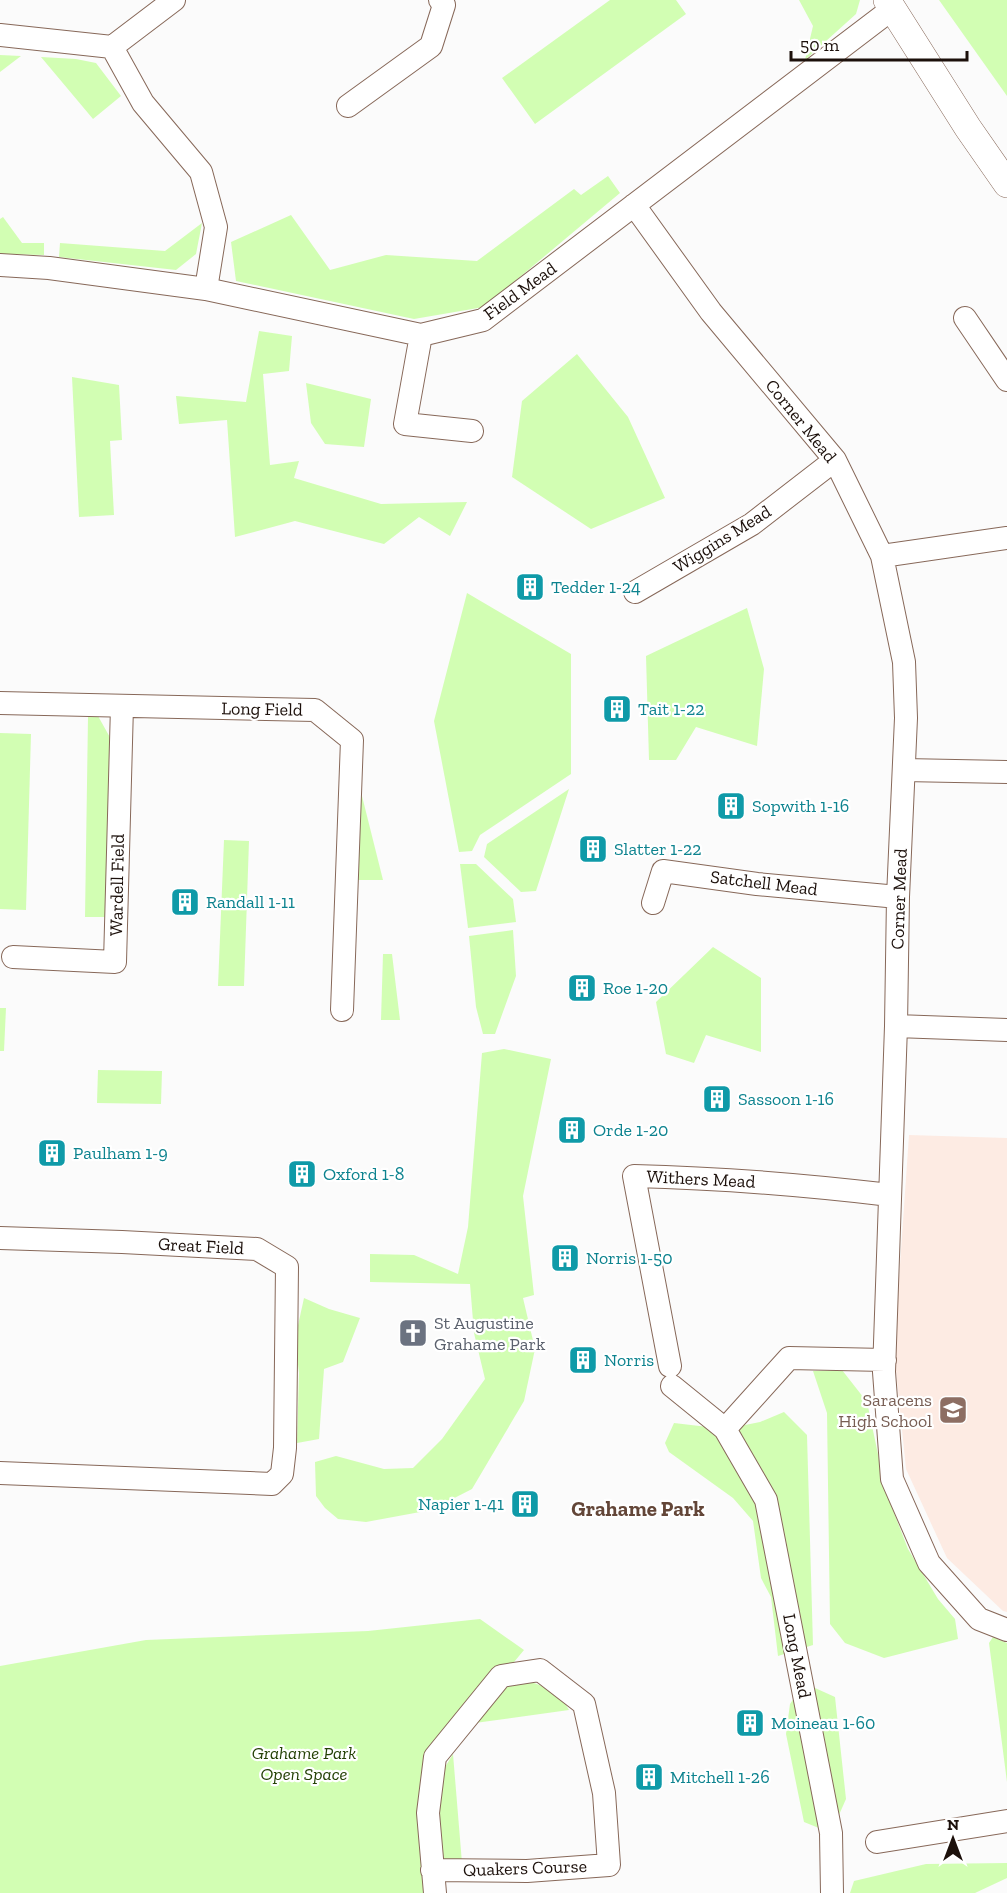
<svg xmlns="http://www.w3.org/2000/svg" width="1007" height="1893" viewBox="0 0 1007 1893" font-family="'Zilla Slab',serif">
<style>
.built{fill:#fdebe3}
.green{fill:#d2feb3}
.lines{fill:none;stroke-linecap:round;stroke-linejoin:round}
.minor-casing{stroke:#876859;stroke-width:24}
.tertiary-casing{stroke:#876859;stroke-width:28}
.minor{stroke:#fff;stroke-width:22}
.tertiary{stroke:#fff;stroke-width:27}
.labels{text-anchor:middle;stroke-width:4.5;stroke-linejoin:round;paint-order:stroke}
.street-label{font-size:18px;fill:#1c100b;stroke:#fff}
.culture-label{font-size:18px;fill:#0d838f;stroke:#fff;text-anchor:start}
.worship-label{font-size:18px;fill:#5b616d;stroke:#fff;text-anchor:start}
.education-label{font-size:18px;fill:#785e54;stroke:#fff;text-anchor:end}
.park-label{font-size:18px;font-style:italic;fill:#244105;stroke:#fff}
.quarter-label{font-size:21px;font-weight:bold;fill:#634638;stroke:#fff}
</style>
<rect width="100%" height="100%" fill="#fbfbfb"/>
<!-- built -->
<path class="built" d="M 909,1135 L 1007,1138 L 1007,1612 L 1003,1611 L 947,1558 L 906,1469 L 894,1351 Z"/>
<!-- green -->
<path class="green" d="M 610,0 L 676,0 L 686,14 L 535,124 L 502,78 Z
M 799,0 L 860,0 L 856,14 L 805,60 L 813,26 Z
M 939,0 L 1007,0 L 1007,96 Z
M 0,55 L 21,56 L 0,72 Z
M 41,57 L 76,59 L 96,63 L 121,96 L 93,119 Z
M 608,176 L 620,193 L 484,307 L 414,319 L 236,281 L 231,242 L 291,215 L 330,270 L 386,255 L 477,261 L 574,189 L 581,195 Z
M 3,217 L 22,243 L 44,243 L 44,255 L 0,254 L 0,219 Z
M 202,223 L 196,254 L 176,270 L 59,257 L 60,243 L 165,251 Z
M 259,331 L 292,336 L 289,371 L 263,374 L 270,465 L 299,461 L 294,478 L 381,504 L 467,502 L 450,536 L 419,517 L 384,544 L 295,521 L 235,537 L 227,420 L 179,424 L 176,396 L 246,402 Z
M 577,354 L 628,417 L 665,498 L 591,529 L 512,477 L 522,401 Z
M 72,377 L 119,385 L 122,440 L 110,441 L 114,515 L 79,517 Z
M 306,383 L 371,399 L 364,447 L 325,444 L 311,423 Z
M 467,593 L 571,654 L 571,774 L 480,835 L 472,851 L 459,852 L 434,721 Z
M 747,608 L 764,669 L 757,746 L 696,727 L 676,760 L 649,760 L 646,656 Z
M 98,716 L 112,741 L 105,917 L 85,917 L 88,717 Z
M 0,733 L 31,734 L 26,910 L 0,909 Z
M 357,776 L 383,880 L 356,880 Z
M 569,789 L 536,891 L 521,892 L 484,857 L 487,844 Z
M 224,840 L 249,841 L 244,986 L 218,986 Z
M 460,864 L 476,864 L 513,899 L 516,922 L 468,928 Z
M 513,930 L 516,976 L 495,1034 L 483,1034 L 476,1007 L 469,936 Z
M 713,947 L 761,978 L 761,1052 L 706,1035 L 694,1063 L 666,1054 L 656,1002 Z
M 383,954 L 392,954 L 400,1020 L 381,1020 Z
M 0,1008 L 6,1008 L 4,1051 L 0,1051 Z
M 504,1049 L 551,1059 L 523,1196 L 534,1295 L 523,1298 L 535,1349 L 524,1401 L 472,1489 L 431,1510 L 366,1522 L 338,1519 L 325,1508 L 316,1496 L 315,1462 L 336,1456 L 384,1469 L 413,1468 L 442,1439 L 485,1379 L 474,1333 L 470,1284 L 370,1282 L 370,1254 L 414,1255 L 458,1274 L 468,1227 L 482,1053 Z
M 98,1070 L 162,1071 L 161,1104 L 97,1103 Z
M 304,1298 L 329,1309 L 360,1318 L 343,1362 L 324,1369 L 319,1439 L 297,1443 L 299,1373 L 295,1339 Z
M 842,1370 L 867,1402 L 886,1492 L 908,1549 L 938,1599 L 955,1619 L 958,1639 L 884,1658 L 845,1643 L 830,1624 L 827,1413 L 813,1371 Z
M 784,1412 L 807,1435 L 813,1645 L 778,1656 L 771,1597 L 761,1578 L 753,1521 L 733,1498 L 669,1452 L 665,1443 L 674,1423 L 725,1429 L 760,1422 Z
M 480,1619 L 524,1650 L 437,1754 L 435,1893 L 0,1893 L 0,1666 L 146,1640 L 368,1631 Z
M 993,1637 L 1007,1643 L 1007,1782 L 989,1643 Z
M 526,1680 L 558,1692 L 569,1710 L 475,1723 C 489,1704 500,1681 526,1680 Z
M 804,1683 L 835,1697 L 846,1799 L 831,1833 L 804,1822 L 786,1734 L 790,1704 Z
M 453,1754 L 462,1863 L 439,1862 L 439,1777 Z
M 1007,1863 L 1007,1878 L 975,1893 L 850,1893 L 854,1881 L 926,1864 Z"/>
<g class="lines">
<!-- minor casing -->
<g class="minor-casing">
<path id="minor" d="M 0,35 L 112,47
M 112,47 L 143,103 L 201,172 L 216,227 L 206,289
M 112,47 L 174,0
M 348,106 L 431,46 L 444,5 L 440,0
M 634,205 L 711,312 L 835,460 L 882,556 L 904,662 L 906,718 L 898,897 L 896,1026 L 884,1372 L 892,1479 L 929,1563 L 979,1619 L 1007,1630
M 0,265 L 49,268 L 206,289 L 421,335 L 483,320 L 892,9
M 965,318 L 1007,380
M 421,335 L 405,424 L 472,431
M 882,556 L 1007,538
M 635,592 L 752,524 L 835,460
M 0,703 L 315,710 L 352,740 L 342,1010
M 904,770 L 1007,772
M 653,903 L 663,871 L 757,884 L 898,897
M 13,957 L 115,962 L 122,706
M 896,1026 L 1007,1030
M 0,1238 L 122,1242 L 257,1249 L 287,1267 L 285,1448 L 282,1474 L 272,1484 L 0,1473
M 670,1366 L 634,1176 C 720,1178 805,1185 890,1195
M 672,1386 L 725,1429 L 766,1500 L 831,1833 L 832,1893
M 725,1429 L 789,1358 L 885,1360
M 877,1842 L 1007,1821
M 432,1870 L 527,1871 L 609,1865 L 604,1793 L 584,1704 L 540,1670 L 501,1676 L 435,1757 L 428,1813 L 435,1893"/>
</g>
<!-- tertiary casing -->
<g class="tertiary-casing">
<path id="tertiary" d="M 887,0 L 968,128 L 1007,184"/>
</g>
<!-- minor -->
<use href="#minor" class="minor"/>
<!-- tertiary -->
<use href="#tertiary" class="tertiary"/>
</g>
<!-- icons -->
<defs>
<g id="building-square" transform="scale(1.5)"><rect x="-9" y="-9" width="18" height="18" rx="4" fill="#0f9aa8" stroke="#fff"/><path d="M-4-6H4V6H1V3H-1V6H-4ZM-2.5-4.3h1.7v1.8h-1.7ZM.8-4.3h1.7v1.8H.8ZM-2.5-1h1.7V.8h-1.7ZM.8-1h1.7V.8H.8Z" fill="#fff"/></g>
<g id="church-square" transform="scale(1.5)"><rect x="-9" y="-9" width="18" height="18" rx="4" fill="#6b7280" stroke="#fff"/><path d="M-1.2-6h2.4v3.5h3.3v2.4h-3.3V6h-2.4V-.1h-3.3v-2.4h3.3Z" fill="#fff"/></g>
<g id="school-square" transform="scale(1.5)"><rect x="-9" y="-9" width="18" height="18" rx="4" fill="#8d6e63" stroke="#fff"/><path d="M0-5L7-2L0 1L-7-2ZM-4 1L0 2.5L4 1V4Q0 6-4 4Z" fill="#fff"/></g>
</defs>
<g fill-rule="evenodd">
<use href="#building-square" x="530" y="587"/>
<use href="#building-square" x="617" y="709"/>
<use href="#building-square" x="731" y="806"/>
<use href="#building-square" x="593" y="849"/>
<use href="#building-square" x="185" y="902"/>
<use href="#building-square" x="582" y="988"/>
<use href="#building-square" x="717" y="1099"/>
<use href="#building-square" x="572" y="1130"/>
<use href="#building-square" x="52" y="1153"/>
<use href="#building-square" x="302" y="1174"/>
<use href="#building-square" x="565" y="1258"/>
<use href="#church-square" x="413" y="1333"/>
<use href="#building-square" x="583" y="1360"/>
<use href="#school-square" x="953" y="1410"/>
<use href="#building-square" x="525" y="1504"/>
<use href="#building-square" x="750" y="1723"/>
<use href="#building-square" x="649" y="1777"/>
</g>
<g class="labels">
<!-- street labels -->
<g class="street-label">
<text transform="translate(520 291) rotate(-36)" y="6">Field Mead</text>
<text transform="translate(801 421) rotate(51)" y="6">Corner Mead</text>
<text transform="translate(722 539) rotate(-32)" y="6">Wiggins Mead</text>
<text transform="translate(262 709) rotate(1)" y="6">Long Field</text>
<text transform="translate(764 883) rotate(7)" y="6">Satchell Mead</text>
<text transform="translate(117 885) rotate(-89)" y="6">Wardell Field</text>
<text transform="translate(899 899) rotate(-88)" y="6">Corner Mead</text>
<text transform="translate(701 1179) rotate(3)" y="6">Withers Mead</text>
<text transform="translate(201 1246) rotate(3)" y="6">Great Field</text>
<text transform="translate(797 1656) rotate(79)" y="6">Long Mead</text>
<text transform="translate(525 1868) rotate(-2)" y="6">Quakers Course</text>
</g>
<!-- culture labels -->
<g class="culture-label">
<text x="551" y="593">Tedder 1-24</text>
<text x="638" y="715">Tait 1-22</text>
<text x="752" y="812">Sopwith 1-16</text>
<text x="614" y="855">Slatter 1-22</text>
<text x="206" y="908">Randall 1-11</text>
<text x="603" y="994">Roe 1-20</text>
<text x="738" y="1105">Sassoon 1-16</text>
<text x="593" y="1136">Orde 1-20</text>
<text x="73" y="1159">Paulham 1-9</text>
<text x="323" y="1180">Oxford 1-8</text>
<text x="586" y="1264">Norris 1-50</text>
<text x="604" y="1366">Norris</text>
<text x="504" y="1510" text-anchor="end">Napier 1-41</text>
<text x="771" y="1729">Moineau 1-60</text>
<text x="670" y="1783">Mitchell 1-26</text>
</g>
<!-- worship labels -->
<g class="worship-label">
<text x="434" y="1329">St Augustine<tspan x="434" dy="21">Grahame Park</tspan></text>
</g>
<!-- education labels -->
<g class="education-label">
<text x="932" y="1406">Saracens<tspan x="932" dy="21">High School</tspan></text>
</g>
<!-- park labels -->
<g class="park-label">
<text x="304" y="1759">Grahame Park<tspan x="304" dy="21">Open Space</tspan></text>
</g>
<!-- quarter labels -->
<g class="quarter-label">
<text x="638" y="1516">Grahame Park</text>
</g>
</g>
<!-- north arrow -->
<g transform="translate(953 1839)" stroke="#ffffff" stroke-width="4.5" paint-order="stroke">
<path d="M0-4.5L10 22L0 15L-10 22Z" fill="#1c100b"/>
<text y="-9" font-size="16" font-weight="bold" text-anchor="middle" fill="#1c100b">N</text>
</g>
<!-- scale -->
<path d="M791 51v9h176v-9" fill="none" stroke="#1c100b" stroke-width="3"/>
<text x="800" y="51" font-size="18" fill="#1c100b" stroke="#ffffff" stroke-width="4.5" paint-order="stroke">50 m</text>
</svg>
